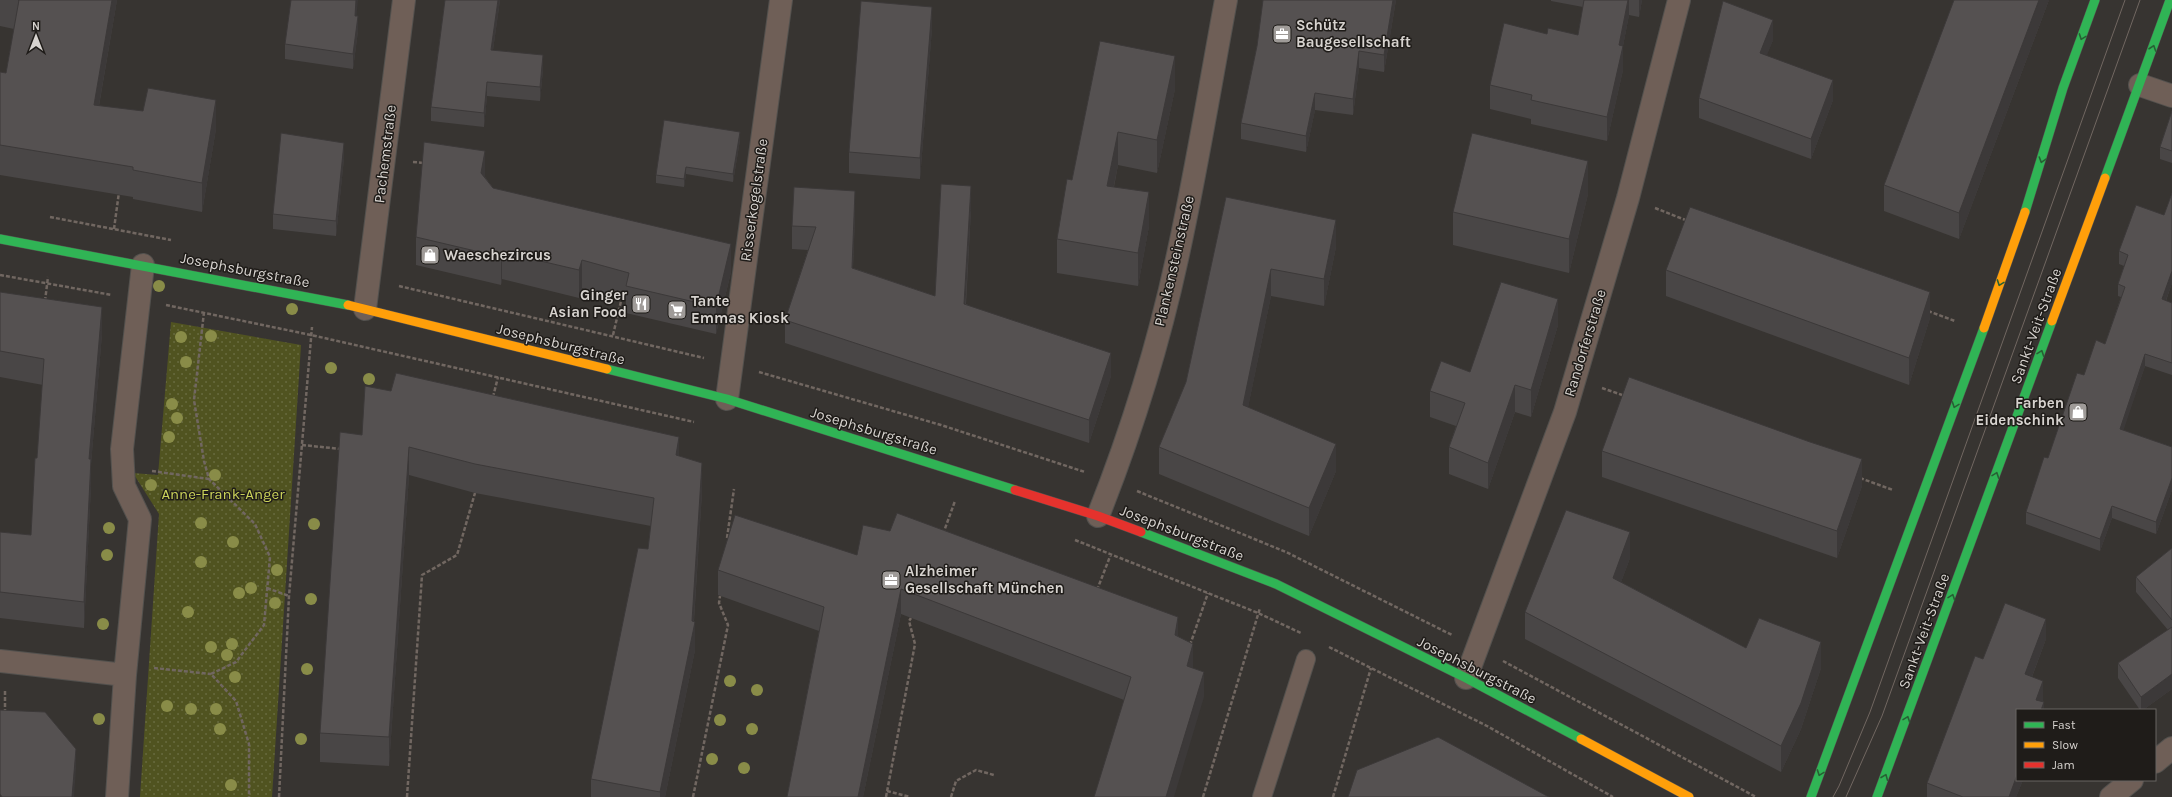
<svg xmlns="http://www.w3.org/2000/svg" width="2172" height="797" viewBox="0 0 2172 797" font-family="Karla,sans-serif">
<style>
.park{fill:url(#park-dots)}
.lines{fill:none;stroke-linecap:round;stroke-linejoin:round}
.lane-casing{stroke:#53514e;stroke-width:20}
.street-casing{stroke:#53514e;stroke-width:24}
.fast-casing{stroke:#53514e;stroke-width:10}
.slow-casing{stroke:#53514e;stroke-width:10}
.jam-casing{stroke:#53514e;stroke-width:10}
.path{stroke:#716761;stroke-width:2.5;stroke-dasharray:4 2;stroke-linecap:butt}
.lane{stroke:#6f5f57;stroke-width:18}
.street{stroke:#6f5f57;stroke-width:22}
.fast{stroke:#30b455;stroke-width:9}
.slow{stroke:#ff9f0a;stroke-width:9}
.jam{stroke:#e5322d;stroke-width:9}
.tram{stroke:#716761;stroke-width:1}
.tree{fill:#898c48}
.wall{fill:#494646}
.shaded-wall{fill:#3c3939}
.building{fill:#555151;stroke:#3c3939}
.oneway{stroke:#276034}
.labels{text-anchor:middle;stroke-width:3;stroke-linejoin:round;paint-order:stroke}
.poi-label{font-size:15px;font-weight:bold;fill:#d7d3cf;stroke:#1f1c19;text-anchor:start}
.street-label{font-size:15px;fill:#d7d3cf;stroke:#1f1c19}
.park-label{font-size:15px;fill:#ccd45a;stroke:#1f1c19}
</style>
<defs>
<pattern id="park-dots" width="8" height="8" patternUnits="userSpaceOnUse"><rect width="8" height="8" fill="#505320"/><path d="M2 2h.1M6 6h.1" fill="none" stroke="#686b3f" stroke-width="1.8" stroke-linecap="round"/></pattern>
</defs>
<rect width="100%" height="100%" fill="#373431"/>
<!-- park -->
<path class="park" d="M 171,322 L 301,345 L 272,797 L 140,797 L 159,514 L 133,473 L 158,475 Z"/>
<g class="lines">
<!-- lane casing -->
<g class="lane-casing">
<path id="lane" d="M 1262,797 L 1306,659"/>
</g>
<!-- street casing -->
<g class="street-casing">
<path id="street" d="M 2140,85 L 2172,96
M 365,309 L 404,0
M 727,399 L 781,0
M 1098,516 C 1131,433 1158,346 1177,259 C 1196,173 1210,86 1226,0
M 0,661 L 125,675
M 1466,678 L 1565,412 L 1628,198 L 1679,0
M 2155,762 L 2172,748
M 117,797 L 125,675 L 140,519 L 124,486 L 122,449 L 143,265
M 2111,797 L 2132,780"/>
</g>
<!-- fast casing -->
<g class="fast-casing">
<path id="fast" d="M 2105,178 L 2170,0
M 2025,212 L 2063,88 L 2095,0
M 0,239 L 348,305
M 607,369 L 727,399 L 1015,490
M 1141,532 L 1276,584 L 1466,678 L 1581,739
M 1811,797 L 1984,328
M 1877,797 L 2052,321"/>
</g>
<!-- slow casing -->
<g class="slow-casing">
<path id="slow" d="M 348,305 L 607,369
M 2052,321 L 2105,178
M 1984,328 L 2025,212
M 1581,739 L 1689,797"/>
</g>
<!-- jam casing -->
<g class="jam-casing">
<path id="jam" d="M 1015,490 L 1098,516 L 1141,532"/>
</g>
<!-- path -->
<path class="path" d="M 413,162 L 424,163
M 1655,208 L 1688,221
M 50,217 L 171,240
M 114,229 L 119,192
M 0,275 L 112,295
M 399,286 L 704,358
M 45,301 L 48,277
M 166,305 L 311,335 L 694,422
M 1928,311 L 1955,321
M 204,312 L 194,400 L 204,461 L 209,479 L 255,524 L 270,557 L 264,625 L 236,662 L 211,674 L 236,701 L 249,744 L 249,797
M 613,335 L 622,297
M 759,372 L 941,425 L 1085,472
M 1602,388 L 1625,396
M 493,397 L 498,377
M 302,445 L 341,449
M 152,471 L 209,479
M 1860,478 L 1893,490
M 1137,491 L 1286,552 L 1452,635
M 943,534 L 955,501
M 727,538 L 734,489
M 1075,540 L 1258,613 L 1301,633
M 267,588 L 289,596
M 1097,590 L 1111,554
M 1190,645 L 1208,593
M 1329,647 L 1487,726 L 1613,797
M 1503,661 L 1756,797
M 154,668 L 211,674
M 5,713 L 5,690
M 887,791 L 910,797
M 279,797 L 289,596 L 312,327
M 407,797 L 422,575 L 457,555 L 475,493
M 693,797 L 728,625 L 719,603 L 720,596
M 886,797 L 915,644 L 909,621 L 911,618
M 951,797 L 956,781 L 976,770 L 994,775
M 1203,797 L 1260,608
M 1333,797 L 1371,668"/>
<!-- lane -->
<use href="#lane" class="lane"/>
<!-- street -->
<use href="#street" class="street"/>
<!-- fast -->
<use href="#fast" class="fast"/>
<!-- slow -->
<use href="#slow" class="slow"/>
<!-- jam -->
<use href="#jam" class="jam"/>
<!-- tram -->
<path class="tram" d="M 1833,797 L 1839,786 L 1870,712 L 2125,0
M 1846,797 L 1882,716 L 2140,0"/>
</g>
<!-- trees -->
<g class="tree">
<circle cx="159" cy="286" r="6"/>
<circle cx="292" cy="309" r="6"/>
<circle cx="211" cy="336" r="6"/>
<circle cx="181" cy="337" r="6"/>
<circle cx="186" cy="362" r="6"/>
<circle cx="331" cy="368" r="6"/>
<circle cx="369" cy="379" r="6"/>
<circle cx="172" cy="404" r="6"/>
<circle cx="177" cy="418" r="6"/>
<circle cx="169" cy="437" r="6"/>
<circle cx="215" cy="475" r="6"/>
<circle cx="151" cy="485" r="6"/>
<circle cx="201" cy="523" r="6"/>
<circle cx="314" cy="524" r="6"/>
<circle cx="109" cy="528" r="6"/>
<circle cx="233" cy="542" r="6"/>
<circle cx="107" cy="555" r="6"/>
<circle cx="201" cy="562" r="6"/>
<circle cx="277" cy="570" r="6"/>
<circle cx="251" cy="588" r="6"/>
<circle cx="239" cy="593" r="6"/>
<circle cx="311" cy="599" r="6"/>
<circle cx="275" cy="603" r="6"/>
<circle cx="188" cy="612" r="6"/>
<circle cx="103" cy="624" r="6"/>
<circle cx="232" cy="644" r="6"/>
<circle cx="211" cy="647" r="6"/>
<circle cx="227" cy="655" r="6"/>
<circle cx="307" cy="669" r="6"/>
<circle cx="235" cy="677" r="6"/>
<circle cx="730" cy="681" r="6"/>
<circle cx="757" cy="690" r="6"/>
<circle cx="167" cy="706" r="6"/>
<circle cx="191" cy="709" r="6"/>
<circle cx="216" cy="709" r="6"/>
<circle cx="99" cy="719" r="6"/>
<circle cx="720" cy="720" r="6"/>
<circle cx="220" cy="729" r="6"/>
<circle cx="752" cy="729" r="6"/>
<circle cx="301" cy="739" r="6"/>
<circle cx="712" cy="759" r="6"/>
<circle cx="744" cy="768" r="6"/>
<circle cx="231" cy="785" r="6"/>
</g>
<!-- wall -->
<path class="wall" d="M 0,0 L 117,0 L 99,106 L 216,129 L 202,212 L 133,199 L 133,197 L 0,175 L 0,72 L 6,73 L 14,29 L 0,26 Z
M 445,0 L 500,0 L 493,50 L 543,69 L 540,101 L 487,96 L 484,127 L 431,121 L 431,107 Z
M 1396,0 L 1384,72 L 1359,68 L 1353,115 L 1315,110 L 1306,152 L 1241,139 L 1241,123 L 1257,46 Z
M 1551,0 L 1642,0 L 1639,17 L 1629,15 L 1623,46 L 1623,70 L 1607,141 L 1531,124 L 1531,119 L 1490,109 L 1490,85 L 1547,34 L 1578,35 L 1583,7 L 1551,1 Z
M 2049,0 L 1959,239 L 1884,211 L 1884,185 Z
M 356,16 L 358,31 L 353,69 L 285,59 L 285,44 Z
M 932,28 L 920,179 L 849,173 L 849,152 Z
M 1773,40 L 1766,56 L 1833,100 L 1811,159 L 1699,118 L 1699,98 Z
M 1100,41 L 1175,89 L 1157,173 L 1118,165 L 1114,187 L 1149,226 L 1138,286 L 1057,273 L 1057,239 L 1072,180 Z
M 2172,111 L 2172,163 L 2160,159 L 2160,147 Z
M 740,140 L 733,182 L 686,174 L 684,187 L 656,183 L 656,175 Z
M 344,158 L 336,236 L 273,229 L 273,214 Z
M 485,177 L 493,188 L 731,272 L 716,334 L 626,313 L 626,300 L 582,288 L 579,298 L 502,279 L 501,285 L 416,265 L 416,237 Z
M 2172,193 L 2172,283 L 2166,301 L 2172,303 L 2172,375 L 2145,366 L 2123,430 L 2172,447 L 2172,490 L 2156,534 L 2112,518 L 2100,551 L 2026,524 L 2026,512 L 2048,458 L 2084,375 L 2105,344 L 2121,297 L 2118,296 L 2118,284 L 2124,266 L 2119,264 L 2119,251 L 2164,215 Z
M 1588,194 L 1569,273 L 1453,245 L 1453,212 Z
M 1226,197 L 1336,247 L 1324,306 L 1271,296 L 1248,407 L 1336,471 L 1309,536 L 1159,474 L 1159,447 L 1186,382 Z
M 971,210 L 966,304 L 1111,376 L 1089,443 L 785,343 L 785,320 L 808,250 L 792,249 L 792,226 L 855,215 L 853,268 L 935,296 Z
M 1666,270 L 1930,318 L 1909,385 L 1666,296 Z
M 0,292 L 102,334 L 91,464 L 91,486 L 84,628 L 0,618 L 0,532 L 31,535 L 37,458 L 43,385 L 0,377 Z
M 1558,325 L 1531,417 L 1515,412 L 1488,489 L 1449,474 L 1449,447 L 1456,426 L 1430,417 L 1430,391 L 1470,372 Z
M 362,435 L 679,456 L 702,492 L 694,621 L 695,650 L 665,797 L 591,797 L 591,779 L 648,549 L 651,526 L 475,493 L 409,475 L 389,766 L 320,762 L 320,733 Z
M 1602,451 L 1862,486 L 1837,558 L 1602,477 Z
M 2172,548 L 2172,689 L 2143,710 L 2140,710 L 2118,678 L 2118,663 L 2168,630 L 2136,592 L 2136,577 Z
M 857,555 L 1178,636 L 1193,668 L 1204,697 L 1124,700 L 901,614 L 863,797 L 787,797 L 819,631 L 718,595 L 718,570 Z
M 1630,558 L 1621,582 L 1746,648 L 1821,668 L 1801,729 L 1781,772 L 1525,639 L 1525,612 Z
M 2046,639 L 2032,677 L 2043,702 L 2044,710 L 2017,780 L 2023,780 L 2016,797 L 1927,797 L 1927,783 L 1983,659 Z"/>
<!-- shaded-wall -->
<path class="shaded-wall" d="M 112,0 L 117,0 L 94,134 L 94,105 Z
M 356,0 L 358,0 L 355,31 L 355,16 Z
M 498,0 L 500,0 L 491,64 L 491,50 Z
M 1393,0 L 1396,0 L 1384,72 L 1384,55 Z
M 1628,0 L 1629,0 L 1629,15 L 1623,46 L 1623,70 L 1607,141 L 1607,117 L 1619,45 Z
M 1639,0 L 1642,0 L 1639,17 Z
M 2039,0 L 2049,0 L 1959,239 L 1959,213 Z
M 932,7 L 932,28 L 920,179 L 920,158 Z
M 358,16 L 358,31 L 353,69 L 353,54 Z
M 1773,20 L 1773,40 L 1760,73 L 1760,53 Z
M 1359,51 L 1359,68 L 1353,115 L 1353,99 Z
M 543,55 L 543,69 L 540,101 L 540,87 Z
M 1175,56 L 1175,89 L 1157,173 L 1157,140 Z
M 1833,80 L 1833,100 L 1811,159 L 1811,139 Z
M 487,82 L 487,96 L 484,127 L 484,113 Z
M 1315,93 L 1315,110 L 1306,152 L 1306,136 Z
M 216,100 L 216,129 L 202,212 L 202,183 Z
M 740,132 L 740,140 L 733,182 L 733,174 Z
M 1118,132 L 1118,165 L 1107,219 L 1107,186 Z
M 344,143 L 344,158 L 336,236 L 336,221 Z
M 485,151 L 485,179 L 481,173 Z
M 1588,161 L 1588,194 L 1569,273 L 1569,239 Z
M 686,167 L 686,174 L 684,187 L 684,179 Z
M 971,186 L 971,210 L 964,328 L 964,304 Z
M 855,191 L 855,215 L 852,292 L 852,268 Z
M 1149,192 L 1149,226 L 1138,286 L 1138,253 Z
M 1336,220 L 1336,247 L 1324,306 L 1324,279 Z
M 731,244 L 731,272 L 716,334 L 716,307 Z
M 502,252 L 502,279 L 501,285 L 501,257 Z
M 582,260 L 582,288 L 579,298 L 579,270 Z
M 1271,269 L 1271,296 L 1243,432 L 1243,405 Z
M 2172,271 L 2172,283 L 2162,311 L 2162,299 Z
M 1930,292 L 1930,318 L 1909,385 L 1909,358 Z
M 1558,299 L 1558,325 L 1531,417 L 1531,390 Z
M 102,307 L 102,334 L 91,464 L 91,486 L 84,628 L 84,602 L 89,459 Z
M 1111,353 L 1111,376 L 1089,443 L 1089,420 Z
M 2145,354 L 2145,366 L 2120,441 L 2120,429 Z
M 1515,385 L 1515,412 L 1488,489 L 1488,463 Z
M 679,437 L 679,466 L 676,455 Z
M 1336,444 L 1336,471 L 1309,536 L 1309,508 Z
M 409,447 L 409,475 L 389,766 L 389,737 Z
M 1862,459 L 1862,486 L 1837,558 L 1837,531 Z
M 702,463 L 702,492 L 693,633 L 695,622 L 695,650 L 665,797 L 660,797 L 660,792 L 692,621 Z
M 2172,478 L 2172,490 L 2156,534 L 2156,522 Z
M 2112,506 L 2112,518 L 2100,551 L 2100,539 Z
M 1630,532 L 1630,558 L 1613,604 L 1613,578 Z
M 901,589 L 901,614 L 863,797 L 858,797 Z
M 1178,617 L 1178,642 L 1175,635 Z
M 2046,619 L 2046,639 L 2025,695 L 2025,674 Z
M 1821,642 L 1821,668 L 1801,729 L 1781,772 L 1781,746 Z
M 1193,644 L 1193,669 L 1187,666 Z
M 1204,672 L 1204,697 L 1174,797 L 1166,797 Z
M 2172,674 L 2172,689 L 2143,710 L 2141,710 L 2141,697 Z
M 2043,681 L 2043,702 L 2040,710 L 2036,700 Z
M 2044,702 L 2044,710 L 2041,710 Z
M 76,749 L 76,769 L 74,797 L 72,797 Z
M 2017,775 L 2017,780 L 2023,780 L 2016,797 L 2009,797 Z"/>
<!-- building -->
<path class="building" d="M 18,0 L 112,0 L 94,105 L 143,111 L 148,88 L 216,100 L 202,183 L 133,170 L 133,167 L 0,145 L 0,72 L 6,73 L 19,0 Z
M 291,0 L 356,0 L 355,16 L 358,16 L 353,54 L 285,44 Z
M 445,0 L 498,0 L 491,50 L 543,55 L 540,87 L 487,82 L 484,113 L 431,107 Z
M 1263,0 L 1393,0 L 1384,55 L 1359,51 L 1353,99 L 1315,93 L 1306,136 L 1241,123 L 1257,46 Z
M 1584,0 L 1628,0 L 1619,45 L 1623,46 L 1607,117 L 1531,100 L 1532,95 L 1490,85 L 1504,23 L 1547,34 L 1548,28 L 1578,35 Z
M 1954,0 L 2039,0 L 1959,213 L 1884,185 Z
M 861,1 L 932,7 L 920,158 L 849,152 Z
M 1723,1 L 1773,20 L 1760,53 L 1833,80 L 1811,139 L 1699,98 Z
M 1100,41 L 1175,56 L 1157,140 L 1118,132 L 1107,186 L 1149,192 L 1138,253 L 1057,239 L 1067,179 L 1072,180 Z
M 2172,111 L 2172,151 L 2160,147 Z
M 664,120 L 740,132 L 733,174 L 686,167 L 684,179 L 656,175 Z
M 281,133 L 344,143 L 336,221 L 273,214 Z
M 1472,133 L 1588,161 L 1569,239 L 1453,212 Z
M 424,142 L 485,151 L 481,173 L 493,188 L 731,244 L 716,307 L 626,286 L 629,273 L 582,260 L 579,270 L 502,252 L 501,257 L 416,237 Z
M 941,184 L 971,186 L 964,304 L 1111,353 L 1089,420 L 785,320 L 816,227 L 792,226 L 794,187 L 855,191 L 852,268 L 935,296 Z
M 2172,193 L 2172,271 L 2162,299 L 2172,303 L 2172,363 L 2145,354 L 2120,429 L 2172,447 L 2172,478 L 2156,522 L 2112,506 L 2100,539 L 2026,512 L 2044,457 L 2048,458 L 2077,373 L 2084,375 L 2096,340 L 2105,344 L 2125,287 L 2118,284 L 2128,255 L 2119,251 L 2136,205 L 2164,215 Z
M 1226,197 L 1336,220 L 1324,279 L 1271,269 L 1243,405 L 1336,444 L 1309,508 L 1159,447 L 1186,382 Z
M 1690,207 L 1930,292 L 1909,358 L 1666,270 Z
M 1501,282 L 1558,299 L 1531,390 L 1515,385 L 1488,463 L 1449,447 L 1465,403 L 1430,391 L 1441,361 L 1470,372 Z
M 0,292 L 102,307 L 89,459 L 91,459 L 84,602 L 0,592 L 0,532 L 31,535 L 35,458 L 37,458 L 44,359 L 0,351 Z
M 396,373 L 679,437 L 676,455 L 702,463 L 692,621 L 695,622 L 660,792 L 591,779 L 638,548 L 648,549 L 654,498 L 475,464 L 409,447 L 389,737 L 320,733 L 340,432 L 362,435 L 365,386 L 391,391 Z
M 1629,377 L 1810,442 L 1862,459 L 1837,531 L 1602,451 Z
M 1566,510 L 1630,532 L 1613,578 L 1746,648 L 1759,618 L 1821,642 L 1801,703 L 1781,746 L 1525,612 Z
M 897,513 L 1178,617 L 1175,635 L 1193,644 L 1187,666 L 1204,672 L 1166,797 L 1094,797 L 1131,677 L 901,589 L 858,797 L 787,797 L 824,607 L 718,570 L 735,515 L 857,555 L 863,525 L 890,531 Z
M 2172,548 L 2172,620 L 2136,577 Z
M 2005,603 L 2046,619 L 2025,674 L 2043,681 L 2036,700 L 2044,702 L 2041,710 L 2017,710 L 2017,775 L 2009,797 L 1963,797 L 1927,783 L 1975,656 L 1983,659 Z
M 2172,627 L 2172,674 L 2141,697 L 2118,663 Z
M 0,710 L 45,712 L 76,749 L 72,797 L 2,797 L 0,794 Z
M 1438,737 L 1549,797 L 1348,797 L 1357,770 Z"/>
<!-- one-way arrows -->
<defs><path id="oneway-chevron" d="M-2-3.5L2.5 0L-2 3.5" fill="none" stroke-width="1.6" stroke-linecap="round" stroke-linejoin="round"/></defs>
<g class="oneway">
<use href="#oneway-chevron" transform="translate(2082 37) rotate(110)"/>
<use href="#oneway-chevron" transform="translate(2153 48) rotate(-71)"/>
<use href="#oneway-chevron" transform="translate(2042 160) rotate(107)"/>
<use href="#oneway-chevron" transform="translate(2000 283) rotate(110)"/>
<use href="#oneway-chevron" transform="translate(2041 353) rotate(-70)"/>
<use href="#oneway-chevron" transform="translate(1955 405) rotate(110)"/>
<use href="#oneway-chevron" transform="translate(1996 475) rotate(-70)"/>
<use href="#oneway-chevron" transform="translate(1952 597) rotate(-70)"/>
<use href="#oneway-chevron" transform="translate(1907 719) rotate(-70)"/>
<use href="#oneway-chevron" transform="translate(1820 773) rotate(110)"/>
<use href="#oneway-chevron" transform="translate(1885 777) rotate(-68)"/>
</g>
<!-- icons -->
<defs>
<g id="office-square" transform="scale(1)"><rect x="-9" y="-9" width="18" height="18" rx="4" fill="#9f9b98" stroke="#1f1c19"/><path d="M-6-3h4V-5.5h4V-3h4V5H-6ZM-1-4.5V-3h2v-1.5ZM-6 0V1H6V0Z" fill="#fff"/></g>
<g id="shop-square" transform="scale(1)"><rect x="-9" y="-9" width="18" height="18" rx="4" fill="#9f9b98" stroke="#1f1c19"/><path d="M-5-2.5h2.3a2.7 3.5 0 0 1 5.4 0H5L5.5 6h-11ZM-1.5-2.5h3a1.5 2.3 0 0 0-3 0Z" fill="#fff"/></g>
<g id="restaurant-square" transform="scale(1)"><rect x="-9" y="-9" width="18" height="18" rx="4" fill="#9f9b98" stroke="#1f1c19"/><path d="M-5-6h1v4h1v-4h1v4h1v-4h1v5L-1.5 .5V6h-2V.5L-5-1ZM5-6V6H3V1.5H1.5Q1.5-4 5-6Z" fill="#fff"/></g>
<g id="supermarket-square" transform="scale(1)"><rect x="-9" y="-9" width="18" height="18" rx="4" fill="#9f9b98" stroke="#1f1c19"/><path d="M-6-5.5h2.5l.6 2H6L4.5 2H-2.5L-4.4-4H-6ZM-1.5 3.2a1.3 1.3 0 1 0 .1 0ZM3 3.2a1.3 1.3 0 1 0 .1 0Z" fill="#fff"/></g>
</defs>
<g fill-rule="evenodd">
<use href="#office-square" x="1282" y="34"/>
<use href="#shop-square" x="430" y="255"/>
<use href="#restaurant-square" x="641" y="304"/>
<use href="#supermarket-square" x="677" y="310"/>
<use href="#shop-square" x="2078" y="412"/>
<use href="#office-square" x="891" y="580"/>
</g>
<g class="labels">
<!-- poi labels -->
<g class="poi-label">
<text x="1296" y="30">Schütz<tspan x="1296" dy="17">Baugesellschaft</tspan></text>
<text x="444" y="260">Waeschezircus</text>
<text x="627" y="300" text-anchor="end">Ginger<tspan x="627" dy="17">Asian Food</tspan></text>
<text x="691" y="306">Tante<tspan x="691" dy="17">Emmas Kiosk</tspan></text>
<text x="2064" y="408" text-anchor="end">Farben<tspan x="2064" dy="17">Eidenschink</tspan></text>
<text x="905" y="576">Alzheimer<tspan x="905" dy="17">Gesellschaft München</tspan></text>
</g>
<!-- street labels -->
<g class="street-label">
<text transform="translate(385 154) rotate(-83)" y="5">Pachemstraße</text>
<text transform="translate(754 200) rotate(-82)" y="5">Risserkogelstraße</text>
<text transform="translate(1174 261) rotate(-77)" y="5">Plankensteinstraße</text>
<text transform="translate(245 270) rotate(11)" y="5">Josephsburgstraße</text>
<text transform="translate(2036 326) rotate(-70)" y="5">Sankt-Veit-Straße</text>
<text transform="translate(1585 343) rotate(-73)" y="5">Randorferstraße</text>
<text transform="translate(561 344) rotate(14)" y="5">Josephsburgstraße</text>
<text transform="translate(874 431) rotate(17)" y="5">Josephsburgstraße</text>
<text transform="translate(1182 533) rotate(21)" y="5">Josephsburgstraße</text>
<text transform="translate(1924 631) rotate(-70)" y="5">Sankt-Veit-Straße</text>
<text transform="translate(1477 670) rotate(27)" y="5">Josephsburgstraße</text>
</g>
<!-- park labels -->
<g class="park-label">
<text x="223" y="499">Anne-Frank-Anger</text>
</g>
</g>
<!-- legend -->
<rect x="2016" y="709" width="140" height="72" fill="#1f1c19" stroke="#696562"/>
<rect x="2024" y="722" width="20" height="6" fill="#30b455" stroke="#696562"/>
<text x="2052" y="729" font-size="12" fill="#d7d3cf">Fast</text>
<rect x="2024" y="742" width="20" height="6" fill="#ff9f0a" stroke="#696562"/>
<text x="2052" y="749" font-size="12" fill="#d7d3cf">Slow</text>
<rect x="2024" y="762" width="20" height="6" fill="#e5322d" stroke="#696562"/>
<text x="2052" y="769" font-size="12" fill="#d7d3cf">Jam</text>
<!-- north arrow -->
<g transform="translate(36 36)" stroke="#1f1c19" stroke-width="3" paint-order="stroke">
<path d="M0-3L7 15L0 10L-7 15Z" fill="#d7d3cf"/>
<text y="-6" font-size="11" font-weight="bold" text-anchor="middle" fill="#d7d3cf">N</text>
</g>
</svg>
